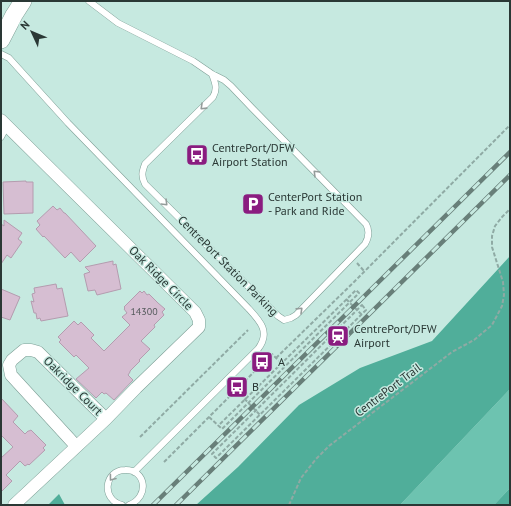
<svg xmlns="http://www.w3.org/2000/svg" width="511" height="506" viewBox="0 0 511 506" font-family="'PT Sans',sans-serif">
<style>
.green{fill:#6dc3b0}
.forest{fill:#50ae9a}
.building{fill:#d6bed2;stroke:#b49caf}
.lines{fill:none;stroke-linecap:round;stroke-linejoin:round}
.lane-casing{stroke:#7e9f96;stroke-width:7}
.street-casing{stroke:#7e9f96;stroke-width:13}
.secondary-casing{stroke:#7e9f96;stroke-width:18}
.path{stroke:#8faaa4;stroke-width:2;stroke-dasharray:4 2;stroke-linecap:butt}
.lane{stroke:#fff;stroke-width:6}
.street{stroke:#fff;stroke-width:12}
.secondary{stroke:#fff;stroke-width:17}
.rail-casing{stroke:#687f79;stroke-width:4.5}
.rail{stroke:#c6e9e0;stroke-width:3;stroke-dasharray:9;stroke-linecap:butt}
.oneway{stroke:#949c9a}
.labels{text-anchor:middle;stroke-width:3;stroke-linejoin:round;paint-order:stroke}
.number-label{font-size:10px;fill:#555a5c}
.poi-label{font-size:12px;fill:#2a3835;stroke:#c6e9e0;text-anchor:start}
.street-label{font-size:12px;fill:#2a3835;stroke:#c6e9e0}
</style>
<rect width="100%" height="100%" fill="#c6e9e0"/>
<!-- green -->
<path class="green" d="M 510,389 L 510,488 L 494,505 L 400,505 Z"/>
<!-- forest -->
<path class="forest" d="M 510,256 L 510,389 L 400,505 L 196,505 L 238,467 L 299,405 L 360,368 L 432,341 Z
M 510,488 L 510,505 L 494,505 Z
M 59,494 L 65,505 L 48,505 Z"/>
<!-- building -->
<path class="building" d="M 26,181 L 26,182 L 33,182 L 33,213 L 4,214 L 3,182 Z
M 53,206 L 57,210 L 60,208 L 64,213 L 65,213 L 96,246 L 80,262 L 71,252 L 65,258 L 44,236 L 43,237 L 36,229 L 40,225 L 37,221 Z
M 4,220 L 22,233 L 18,239 L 22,242 L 11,258 L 7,255 L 1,264 L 1,224 L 4,226 Z
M 113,261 L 113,265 L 116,264 L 121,289 L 97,295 L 95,290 L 88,291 L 84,274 L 90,272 L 85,267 Z
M 56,284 L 57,289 L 62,288 L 68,316 L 41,321 L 40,318 L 37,319 L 36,313 L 34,313 L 31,301 L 34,302 L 32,294 L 35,293 L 34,288 Z
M 1,289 L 20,297 L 10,320 L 1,317 Z
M 140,291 L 142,293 L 144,291 L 147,295 L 149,294 L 158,303 L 165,309 L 162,312 L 164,315 L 154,325 L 155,327 L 141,341 L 150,349 L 139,360 L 140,361 L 130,371 L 130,372 L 128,375 L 133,380 L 114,400 L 106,393 L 104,394 L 102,392 L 96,398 L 76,379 L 89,368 L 76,355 L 74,357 L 59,342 L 61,340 L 58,337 L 74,321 L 78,325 L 81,322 L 94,335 L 91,338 L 104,351 L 130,325 L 122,317 L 127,313 L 124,309 L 125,308 L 124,307 Z
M 1,398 L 18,416 L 13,422 L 25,434 L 28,431 L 29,431 L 31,430 L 46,445 L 43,448 L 45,450 L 29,465 L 28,464 L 25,466 L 20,461 L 6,475 L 12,481 L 1,492 L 1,458 L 13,447 L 1,435 Z"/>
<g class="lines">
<!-- lane casing -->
<g class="lane-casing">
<path id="lane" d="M 89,1 L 118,23 L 193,61 L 212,74 L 224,80 L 231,86 L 252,108 L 366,224 C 370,231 369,237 365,244 L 296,315 L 291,318 L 284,320 L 278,316 L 145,184 C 141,176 142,172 145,164 L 213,97 C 218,88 215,83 212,74
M 1,54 L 9,58 L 68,123 L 248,308 C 260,321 271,332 258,349 L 134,472
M 1,137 L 7,126
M 122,505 C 101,500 104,470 125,470 C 146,469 150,497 129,505"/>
</g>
<!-- street casing -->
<g class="street-casing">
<path id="street" d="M 1,120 L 195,312 L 199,320 L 199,327 L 136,388 L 106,419 L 14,505
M 76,446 L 11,375 L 9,365 L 12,360 L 24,350 L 31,350 L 38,352 L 106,419"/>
</g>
<!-- secondary casing -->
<g class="secondary-casing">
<path id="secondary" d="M 1,40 L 14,15 L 23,1"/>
</g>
<!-- path -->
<path class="path" d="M 357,263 L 364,271
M 346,299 L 362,315
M 362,305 L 366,310 L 216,458 L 212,454 Z
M 276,358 L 354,282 L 510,125
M 236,390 L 260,415
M 209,417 L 222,429 L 359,293 L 356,290 L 218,426
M 140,437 L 248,330
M 164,462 L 272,354 L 285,367
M 289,505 L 301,478 L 316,459 L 329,446 L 452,352 L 474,340 L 492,325 L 502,306 L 504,295 L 503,282 L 492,247 L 492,236 L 495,226 L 502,217 L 510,209"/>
<!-- lane -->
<use href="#lane" class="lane"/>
<!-- street -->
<use href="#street" class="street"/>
<!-- secondary -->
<use href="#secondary" class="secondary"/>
<!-- rail casing -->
<g class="rail-casing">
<path id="rail" d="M 153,505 L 510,152
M 176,505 L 510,175"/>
</g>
<!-- rail -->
<use href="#rail" class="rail"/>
</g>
<!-- one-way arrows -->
<defs><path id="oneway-chevron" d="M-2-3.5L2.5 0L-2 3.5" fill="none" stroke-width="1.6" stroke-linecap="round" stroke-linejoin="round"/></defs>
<g class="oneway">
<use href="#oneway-chevron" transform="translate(203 107) rotate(136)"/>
<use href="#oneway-chevron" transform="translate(316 173) rotate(-135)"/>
<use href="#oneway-chevron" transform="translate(165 203) rotate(45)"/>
<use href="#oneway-chevron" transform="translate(300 310) rotate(-44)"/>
<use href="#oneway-chevron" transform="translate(112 478) rotate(127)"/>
</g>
<!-- icons -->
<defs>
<g id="bus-square" transform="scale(1.15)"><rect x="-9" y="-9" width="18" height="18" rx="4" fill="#8a1c80" stroke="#c6e9e0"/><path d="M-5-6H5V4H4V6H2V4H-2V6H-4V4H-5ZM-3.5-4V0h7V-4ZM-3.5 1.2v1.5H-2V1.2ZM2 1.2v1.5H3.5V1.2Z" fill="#fff"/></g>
<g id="parking-square" transform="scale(1.15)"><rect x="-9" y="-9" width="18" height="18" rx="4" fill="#8a1c80" stroke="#c6e9e0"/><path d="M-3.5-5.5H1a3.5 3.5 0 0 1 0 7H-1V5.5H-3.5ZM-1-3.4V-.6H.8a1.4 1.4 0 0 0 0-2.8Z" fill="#fff"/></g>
<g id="station-square" transform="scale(1.15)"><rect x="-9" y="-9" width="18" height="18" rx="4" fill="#8a1c80" stroke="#c6e9e0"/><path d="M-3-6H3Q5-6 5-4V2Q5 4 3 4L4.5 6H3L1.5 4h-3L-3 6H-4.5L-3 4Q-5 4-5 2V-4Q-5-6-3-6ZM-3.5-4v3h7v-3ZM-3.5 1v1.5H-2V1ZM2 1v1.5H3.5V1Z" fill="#fff"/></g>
</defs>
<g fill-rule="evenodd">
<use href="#bus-square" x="197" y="155"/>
<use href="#parking-square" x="253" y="204"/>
<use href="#station-square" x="338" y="336"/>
<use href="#bus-square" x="262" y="362"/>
<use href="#bus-square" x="237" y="387"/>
</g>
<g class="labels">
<!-- number labels -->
<g class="number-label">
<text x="144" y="315">14300</text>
</g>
<!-- poi labels -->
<g class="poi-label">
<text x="212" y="152">CentrePort/DFW<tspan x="212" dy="14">Airport Station</tspan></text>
<text x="268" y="201">CenterPort Station<tspan x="268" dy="14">- Park and Ride</tspan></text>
<text x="354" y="333">CentrePort/DFW<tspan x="354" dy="14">Airport</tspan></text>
<text x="278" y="366">A</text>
<text x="252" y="391">B</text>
</g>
<!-- street labels -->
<g class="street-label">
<text transform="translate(228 266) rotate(45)" y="4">CentrePort Station Parking</text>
<text transform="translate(161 278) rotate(45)" y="4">Oak Ridge Circle</text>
<text transform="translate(73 386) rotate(45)" y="4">Oakridge Court</text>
<text transform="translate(388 390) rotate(-37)" y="4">CentrePort Trail</text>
</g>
</g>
<!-- border -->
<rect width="511" height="506" fill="none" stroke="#2a3835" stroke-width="4"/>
<!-- north arrow -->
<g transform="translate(32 32) rotate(314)" stroke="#c6e9e0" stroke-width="3" paint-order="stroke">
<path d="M0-3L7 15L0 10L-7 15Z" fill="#2a3835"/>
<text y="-6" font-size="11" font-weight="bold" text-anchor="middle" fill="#2a3835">N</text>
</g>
</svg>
